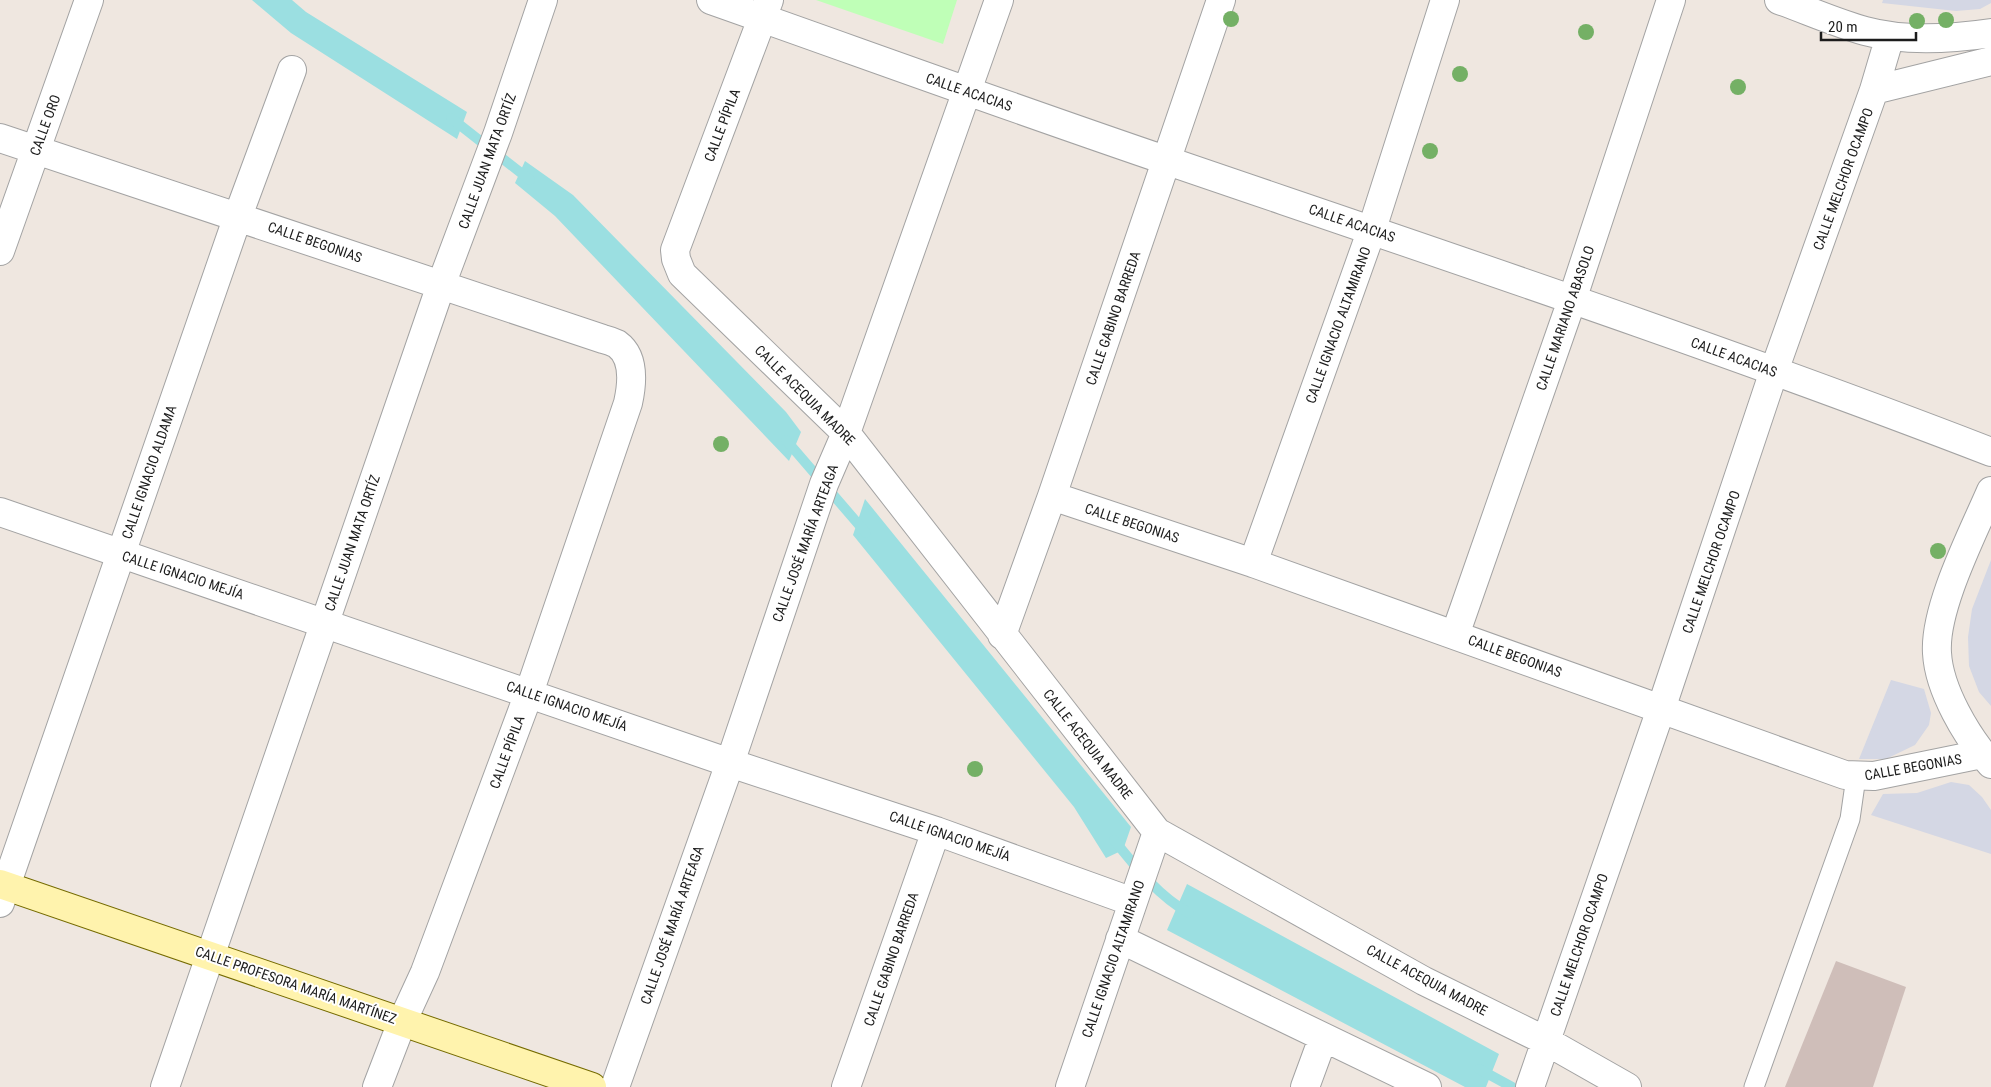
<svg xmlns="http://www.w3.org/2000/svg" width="1991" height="1087" viewBox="0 0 1991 1087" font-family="'Roboto Condensed',sans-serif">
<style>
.park{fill:#bfffb7}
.plaza{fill:#d4d7e4}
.water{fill:#9bdfe1}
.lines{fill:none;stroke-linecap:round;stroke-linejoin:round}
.stream{stroke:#9bdfe1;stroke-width:10}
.building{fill:#cfbeb9}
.lane-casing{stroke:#a3a3a3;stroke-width:21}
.street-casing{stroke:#a3a3a3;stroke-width:30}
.secondary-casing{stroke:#756b00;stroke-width:30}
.lane{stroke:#fff;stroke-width:19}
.street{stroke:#fff;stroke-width:28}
.secondary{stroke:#fff3ad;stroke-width:28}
.tree{fill:#74b065}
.labels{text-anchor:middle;stroke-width:4;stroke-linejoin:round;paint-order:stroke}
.street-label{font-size:14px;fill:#1c1c1c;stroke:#fff}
</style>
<rect width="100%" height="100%" fill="#efe7e0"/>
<!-- park -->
<path class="park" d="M 816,0 L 957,0 L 943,44 Z"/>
<!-- plaza -->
<path class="plaza" d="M 1883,0 L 1991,0 L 1991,3 L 1980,9 L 1956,11 L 1882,3 Z
M 1991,560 L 1991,706 L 1979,692 L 1969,666 L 1968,637 L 1972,609 Z
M 1891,680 L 1924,689 L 1931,713 L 1929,725 L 1915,745 L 1886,759 L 1859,759 Z
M 1951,782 L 1969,785 L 1982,797 L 1991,810 L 1991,854 L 1871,815 L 1883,794 L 1917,793 Z"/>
<!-- water -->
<path class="water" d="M 252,0 L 292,0 L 306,12 L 467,112 L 457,139 L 291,33 Z
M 525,161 L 573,195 L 786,412 L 801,432 L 789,461 L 555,216 L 515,183 Z
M 865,499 L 1131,827 L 1123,850 L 1106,858 L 1074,807 L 853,535 Z
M 1187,884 L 1499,1054 L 1486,1087 L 1465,1087 L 1167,930 Z"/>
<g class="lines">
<!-- stream -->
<path class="stream" d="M 451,118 L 530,180
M 786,440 L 866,533
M 1114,840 C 1135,866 1158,896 1189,913
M 1479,1069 L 1512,1087"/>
</g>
<!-- building -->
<path class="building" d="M 1836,961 L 1906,987 L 1873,1087 L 1785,1087 Z"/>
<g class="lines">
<!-- lane casing -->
<g class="lane-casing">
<path id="lane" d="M 1754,1087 L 1850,819 L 1856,777"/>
</g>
<!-- street casing -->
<g class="street-casing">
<path id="street" d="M 711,0 C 864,54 1015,109 1168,161 C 1443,255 1719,347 1991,452
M 769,0 L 675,250 L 676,259 L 682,274 L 846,433 L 1157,832 L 1424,981 L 1546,1041 L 1627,1087
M 1779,0 C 1807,10 1836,23 1865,31 C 1905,42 1950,39 1991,33
M 1874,90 L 1991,61
M 0,138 L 603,339 C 607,340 613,342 617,344 C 635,357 632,385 628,403 L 529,693 L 425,972 L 402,1022 L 377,1087
M 0,251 L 89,0
M 1991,491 C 1973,533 1934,608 1937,653 C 1939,690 1967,737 1991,764
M 1052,496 L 1253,563 L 1845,775 L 1874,776 L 1982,754
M 0,512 L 730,763 L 936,831 L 1133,902
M 1253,563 L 1372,229 L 1445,0
M 1002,635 L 1052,496 L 1221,0
M 1455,635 L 1572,300 L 1671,0
M 0,903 L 238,216 L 292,70
M 1120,939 L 1427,1087
M 165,1087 L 441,285 L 498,133 L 543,0
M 615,1087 L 730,763 L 824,484 L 846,433 L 999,0
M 846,1087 L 936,831
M 1070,1087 L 1157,832
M 1305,1087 L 1323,1038
M 1530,1087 L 1661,709 L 1774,371 L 1874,90 L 1890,36"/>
</g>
<!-- secondary casing -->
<g class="secondary-casing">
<path id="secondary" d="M 0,884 L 592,1087"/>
</g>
<!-- lane -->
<use href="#lane" class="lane"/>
<!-- street -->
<use href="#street" class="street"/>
<!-- secondary -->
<use href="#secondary" class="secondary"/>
</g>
<!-- trees -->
<g class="tree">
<circle cx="1231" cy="19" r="8"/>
<circle cx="1946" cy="20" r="8"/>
<circle cx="1917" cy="21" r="8"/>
<circle cx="1586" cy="32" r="8"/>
<circle cx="1460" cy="74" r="8"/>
<circle cx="1738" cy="87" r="8"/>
<circle cx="1430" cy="151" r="8"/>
<circle cx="721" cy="444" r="8"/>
<circle cx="1938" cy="551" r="8"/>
<circle cx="975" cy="769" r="8"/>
</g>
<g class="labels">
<!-- street labels -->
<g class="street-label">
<text transform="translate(969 92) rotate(19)" y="5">CALLE ACACIAS</text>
<text transform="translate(45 125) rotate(-70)" y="5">CALLE ORO</text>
<text transform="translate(722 125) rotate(-69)" y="5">CALLE PÍPILA</text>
<text transform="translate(487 161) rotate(-70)" y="5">CALLE JUAN MATA ORTÍZ</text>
<text transform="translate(1843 179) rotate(-70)" y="5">CALLE MELCHOR OCAMPO</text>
<text transform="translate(1352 223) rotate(19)" y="5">CALLE ACACIAS</text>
<text transform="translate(315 242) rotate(19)" y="5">CALLE BEGONIAS</text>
<text transform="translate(1113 318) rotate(-71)" y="5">CALLE GABINO BARREDA</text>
<text transform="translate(1565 318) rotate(-71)" y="5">CALLE MARIANO ABASOLO</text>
<text transform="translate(1338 325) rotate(-70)" y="5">CALLE IGNACIO ALTAMIRANO</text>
<text transform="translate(1734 357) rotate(20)" y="5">CALLE ACACIAS</text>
<text transform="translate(805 395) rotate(45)" y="5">CALLE ACEQUIA MADRE</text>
<text transform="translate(149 472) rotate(-71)" y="5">CALLE IGNACIO ALDAMA</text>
<text transform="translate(1132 523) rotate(18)" y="5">CALLE BEGONIAS</text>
<text transform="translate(352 543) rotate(-71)" y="5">CALLE JUAN MATA ORTÍZ</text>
<text transform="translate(805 543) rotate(-70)" y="5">CALLE JOSÉ MARÍA ARTEAGA</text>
<text transform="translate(1711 562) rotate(-71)" y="5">CALLE MELCHOR OCAMPO</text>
<text transform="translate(183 575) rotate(18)" y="5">CALLE IGNACIO MEJÍA</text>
<text transform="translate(1515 656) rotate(20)" y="5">CALLE BEGONIAS</text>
<text transform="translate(567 706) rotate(19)" y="5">CALLE IGNACIO MEJÍA</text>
<text transform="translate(1088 744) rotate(52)" y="5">CALLE ACEQUIA MADRE</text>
<text transform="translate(507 752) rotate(-70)" y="5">CALLE PÍPILA</text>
<text transform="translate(1913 767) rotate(-10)" y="5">CALLE BEGONIAS</text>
<text transform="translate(950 836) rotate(19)" y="5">CALLE IGNACIO MEJÍA</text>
<text transform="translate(672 925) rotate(-71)" y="5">CALLE JOSÉ MARÍA ARTEAGA</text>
<text transform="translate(1579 945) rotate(-71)" y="5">CALLE MELCHOR OCAMPO</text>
<text transform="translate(891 959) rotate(-71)" y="5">CALLE GABINO BARREDA</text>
<text transform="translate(1113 959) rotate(-71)" y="5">CALLE IGNACIO ALTAMIRANO</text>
<text transform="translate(1427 980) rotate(28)" y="5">CALLE ACEQUIA MADRE</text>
<text transform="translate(296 985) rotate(19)" y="5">CALLE PROFESORA MARÍA MARTÍNEZ</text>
</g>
</g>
<!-- scale -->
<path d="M1821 32v8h95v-8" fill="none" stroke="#1c1c1c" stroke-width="2.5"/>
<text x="1828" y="32" font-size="15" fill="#1c1c1c" stroke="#ffffff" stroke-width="4" paint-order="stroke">20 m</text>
</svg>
